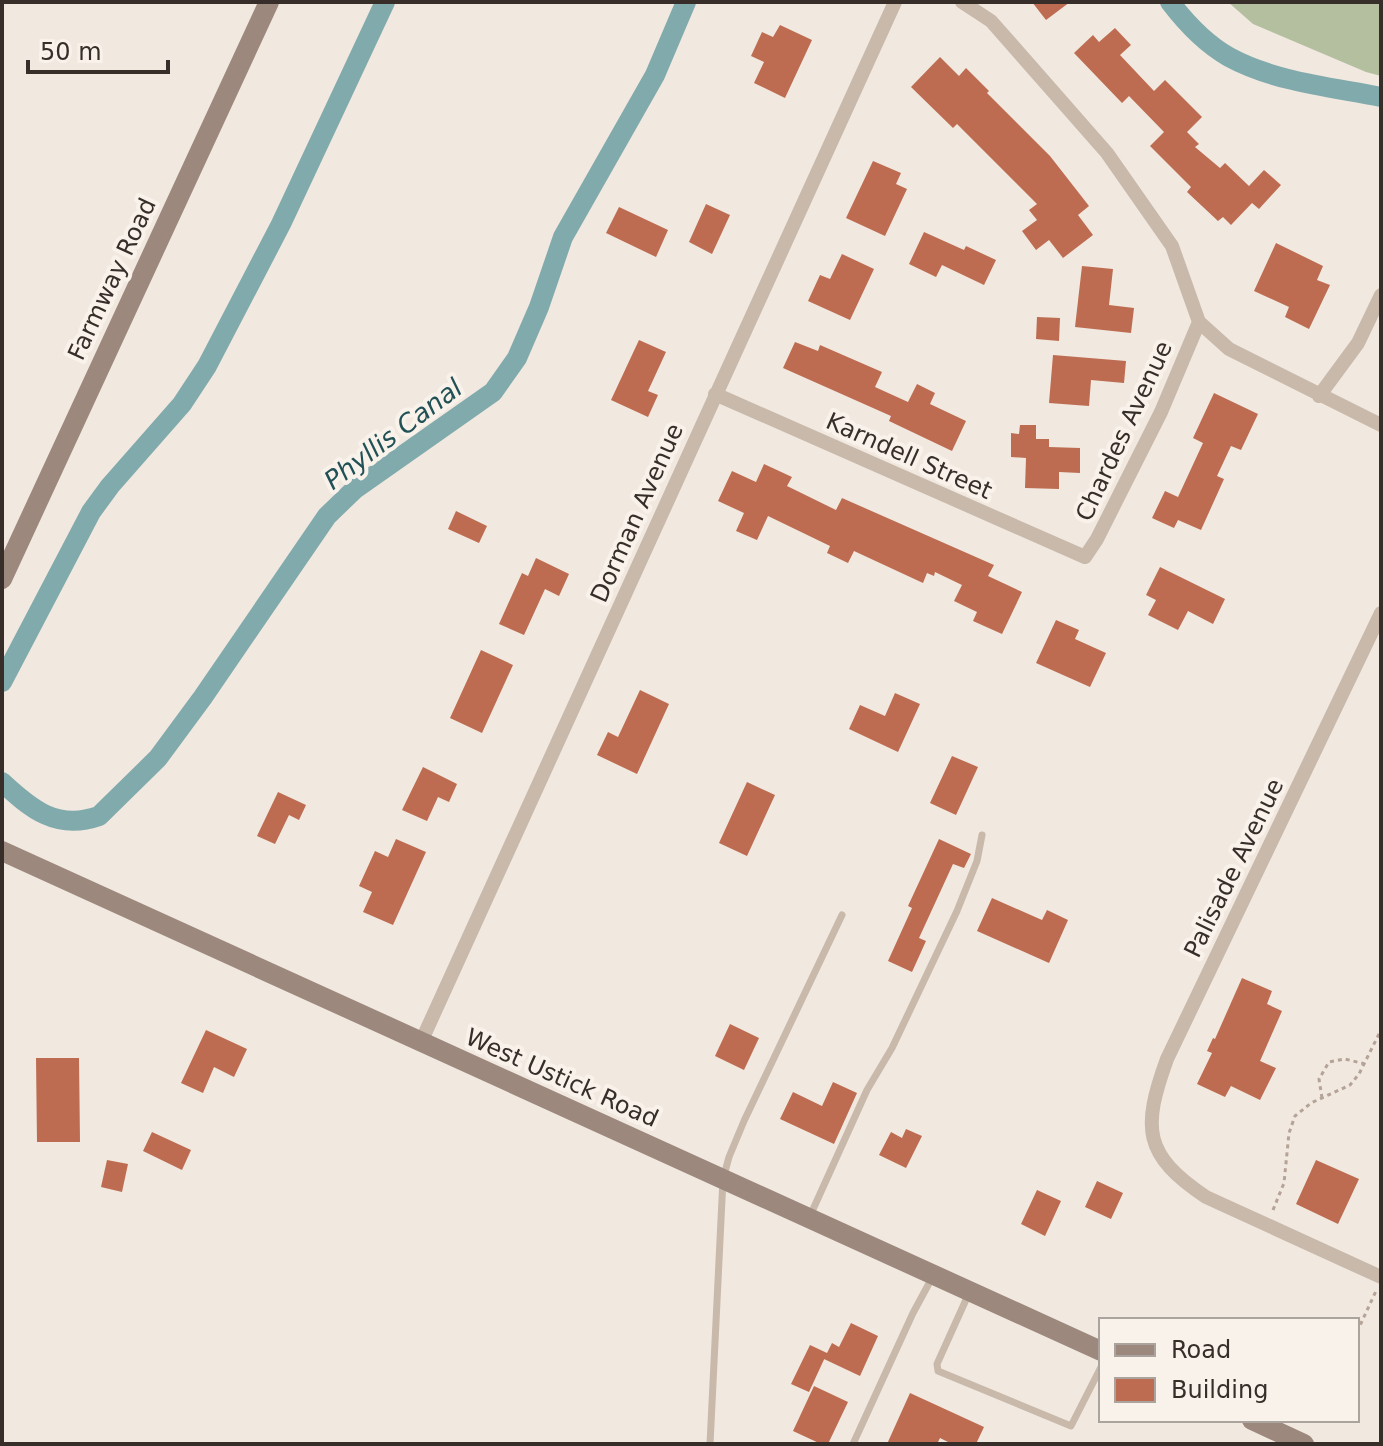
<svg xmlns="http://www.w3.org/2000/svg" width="1383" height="1446" viewBox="0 0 1383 1446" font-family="'DejaVu Sans',sans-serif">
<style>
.green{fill:#b4bfa0}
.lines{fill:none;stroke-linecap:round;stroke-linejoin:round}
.canal{stroke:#80aaac;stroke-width:20}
.building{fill:#bd6c51}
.path{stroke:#b4a396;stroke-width:3;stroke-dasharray:4 4;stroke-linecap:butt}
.lane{stroke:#c8b9ab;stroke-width:7}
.street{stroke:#c8b9ab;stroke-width:14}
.secondary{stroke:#9c887d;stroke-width:20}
.labels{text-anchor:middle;stroke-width:8;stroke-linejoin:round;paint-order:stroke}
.street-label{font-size:24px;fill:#372e2a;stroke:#f9f2eb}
.water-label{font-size:26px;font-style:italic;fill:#225155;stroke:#f9f2eb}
</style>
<rect width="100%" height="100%" fill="#f1e8df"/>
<!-- green -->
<path class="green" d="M 1228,2 L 1381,2 L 1381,76 L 1366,72 L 1253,24 Z"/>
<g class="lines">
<!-- canal -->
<path class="canal" d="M 1170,2 C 1186,23 1206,44 1229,57 C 1275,82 1331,87 1381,97
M 2,682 L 91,512 L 110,486 L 182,404 L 207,366 L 281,224 L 385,2
M 2,782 C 31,809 57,831 99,816 L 158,758 L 203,697 L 327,516 L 355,489 L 493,392 L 517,358 L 539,307 L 563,237 L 655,75 L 686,2"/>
</g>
<!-- building -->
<path class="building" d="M 1032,2 L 1070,2 L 1046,20 Z
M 780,25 L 812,40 L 785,98 L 754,83 L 764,62 L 751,56 L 762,32 L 773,37 Z
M 1115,28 L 1131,45 L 1120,55 L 1154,91 L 1165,80 L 1202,117 L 1187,132 L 1199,144 L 1195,147 L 1220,168 L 1225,163 L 1249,186 L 1264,170 L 1281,185 L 1259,209 L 1252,203 L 1231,225 L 1223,217 L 1218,221 L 1187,192 L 1191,187 L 1150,146 L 1164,132 L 1129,96 L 1122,103 L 1074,53 L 1093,35 L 1099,42 Z
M 940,57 L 959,76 L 966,68 L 989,91 L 987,93 L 1050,156 L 1089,206 L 1078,215 L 1093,235 L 1063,258 L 1049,240 L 1036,250 L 1022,231 L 1037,220 L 1029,210 L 1037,204 L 957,124 L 953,128 L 911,87 Z
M 873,161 L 901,173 L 896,184 L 907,189 L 885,236 L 846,218 Z
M 706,204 L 730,215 L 712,254 L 689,242 Z
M 619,207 L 668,230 L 656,257 L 606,233 Z
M 924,232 L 964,250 L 966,246 L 996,260 L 984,285 L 942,265 L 936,277 L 909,264 Z
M 1276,243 L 1323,266 L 1317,280 L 1330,285 L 1309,329 L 1285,317 L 1289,307 L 1254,291 Z
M 842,254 L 874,269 L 850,320 L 808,301 L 820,275 L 830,279 Z
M 1082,266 L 1113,269 L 1109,305 L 1134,308 L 1131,333 L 1075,327 Z
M 1037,317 L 1060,318 L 1059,341 L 1036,339 Z
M 639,340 L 666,352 L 648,391 L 658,395 L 648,417 L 611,400 Z
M 795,342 L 818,351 L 820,345 L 882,372 L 875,387 L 908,402 L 917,384 L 935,393 L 930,404 L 966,421 L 952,451 L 889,421 L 891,416 L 783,368 Z
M 1053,355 L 1126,361 L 1124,383 L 1091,380 L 1089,406 L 1049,403 Z
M 1214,393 L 1258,414 L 1241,450 L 1231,446 L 1217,476 L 1224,479 L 1201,530 L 1178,520 L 1174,528 L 1152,518 L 1165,491 L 1178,497 L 1203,443 L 1193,438 Z
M 1020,425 L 1036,425 L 1036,439 L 1049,439 L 1049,447 L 1080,448 L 1080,473 L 1059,472 L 1059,489 L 1025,488 L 1026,458 L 1011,457 L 1011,433 L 1019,434 Z
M 764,464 L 792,477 L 787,486 L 836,510 L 842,498 L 994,565 L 988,576 L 1022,592 L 1002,634 L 973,621 L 977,612 L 954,601 L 962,585 L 935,572 L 934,576 L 927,573 L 923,583 L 854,551 L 848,563 L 827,553 L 830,546 L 768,516 L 757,540 L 736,531 L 744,513 L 718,501 L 732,471 L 756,482 Z
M 456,511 L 487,526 L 479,543 L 448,529 Z
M 536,558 L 569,574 L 559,596 L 545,589 L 524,635 L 499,624 L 522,573 L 528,576 Z
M 1160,567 L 1225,599 L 1213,624 L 1188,611 L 1178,630 L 1148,615 L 1156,600 L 1146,595 Z
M 1056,620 L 1079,630 L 1075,639 L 1106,653 L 1090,687 L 1036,663 Z
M 481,650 L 513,665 L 482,733 L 450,718 Z
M 640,690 L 669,704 L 637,774 L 597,755 L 608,732 L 618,737 Z
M 895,693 L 920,704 L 898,752 L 849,729 L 860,705 L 885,716 Z
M 952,756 L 978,767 L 956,815 L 930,803 Z
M 423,767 L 457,784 L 449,802 L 438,797 L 427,821 L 402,810 Z
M 747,782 L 775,795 L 747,856 L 719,843 Z
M 278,792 L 306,805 L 299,820 L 289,815 L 275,844 L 257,836 Z
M 396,839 L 426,852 L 393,925 L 363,912 L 372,892 L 359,886 L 375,851 L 388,857 Z
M 939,839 L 971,854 L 964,868 L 953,864 L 919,938 L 926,941 L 912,972 L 888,961 L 912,908 L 908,906 Z
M 992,898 L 1042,920 L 1047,910 L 1068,920 L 1049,963 L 977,931 Z
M 1242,978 L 1272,991 L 1267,1004 L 1282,1011 L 1260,1061 L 1276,1068 L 1260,1100 L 1231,1086 L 1225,1097 L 1197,1084 L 1212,1053 L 1207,1051 L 1213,1038 L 1215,1039 Z
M 730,1024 L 759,1038 L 744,1070 L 715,1056 Z
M 206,1030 L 247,1049 L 234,1077 L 214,1067 L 203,1093 L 181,1083 Z
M 36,1058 L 79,1058 L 80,1142 L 37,1142 Z
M 833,1082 L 857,1093 L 834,1144 L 780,1119 L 793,1092 L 822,1106 Z
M 906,1129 L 922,1136 L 906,1168 L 879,1155 L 891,1132 L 902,1138 Z
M 152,1132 L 191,1150 L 182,1170 L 143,1151 Z
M 107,1160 L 128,1164 L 122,1192 L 101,1187 Z
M 1316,1160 L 1359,1179 L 1338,1224 L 1296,1204 Z
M 1097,1181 L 1123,1193 L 1111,1219 L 1085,1207 Z
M 1037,1190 L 1061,1201 L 1045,1236 L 1021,1224 Z
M 851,1323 L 878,1336 L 860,1376 L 824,1359 L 832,1343 L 839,1347 Z
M 810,1345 L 827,1353 L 809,1392 L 791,1384 Z
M 814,1386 L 848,1402 L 828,1444 L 821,1444 L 793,1431 Z
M 910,1393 L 984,1427 L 976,1444 L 952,1444 L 940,1438 L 937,1444 L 887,1444 Z"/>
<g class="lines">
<!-- path -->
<path class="path" d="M 1322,1098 L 1319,1079 L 1329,1062 L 1345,1059 L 1365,1064
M 1273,1210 L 1284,1183 L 1289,1133 L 1295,1116 L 1311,1103 L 1350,1085 L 1359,1074 L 1381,1030
M 1357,1332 L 1376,1291"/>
<!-- lane -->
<path class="lane" d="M 810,1216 L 867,1090 L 892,1048 L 957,911 L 977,861 L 982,835
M 969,1293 L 937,1364 L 938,1371 L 1071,1426 L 1101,1367
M 710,1444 L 723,1179 L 729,1157 L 744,1121 L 842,915
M 853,1444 L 913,1313 L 933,1276"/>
<!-- street -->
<path class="street" d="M 962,2 L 991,21 L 1107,153 L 1172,246 L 1199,322 L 1229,349 L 1381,425
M 715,394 L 1085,557 L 1097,539 L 1161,412 L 1199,322
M 1319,396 L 1358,343 L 1381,295
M 1381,613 L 1167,1059 C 1142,1128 1143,1155 1206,1197 L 1381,1277
M 421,1042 L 895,2"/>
<!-- secondary -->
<path class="secondary" d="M 2,579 L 269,2
M 2,851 L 1101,1351
M 1252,1420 L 1304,1444"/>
</g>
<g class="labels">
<!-- street labels -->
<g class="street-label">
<text transform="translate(112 279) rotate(-65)" y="8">Farmway Road</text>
<text transform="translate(1124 431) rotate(-65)" y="8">Chardes Avenue</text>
<text transform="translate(909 456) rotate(24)" y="8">Karndell Street</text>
<text transform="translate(637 513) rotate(-66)" y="8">Dorman Avenue</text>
<text transform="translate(1234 868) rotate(-64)" y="8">Palisade Avenue</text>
<text transform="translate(562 1078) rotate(24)" y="8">West Ustick Road</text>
</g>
<!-- water labels -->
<g class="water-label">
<text transform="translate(393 434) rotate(-37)" y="9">Phyllis Canal</text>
</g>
</g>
<!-- border -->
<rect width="1383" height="1446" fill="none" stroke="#372e2a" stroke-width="8"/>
<!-- legend -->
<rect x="1099" y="1318" width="260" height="104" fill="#f9f2eb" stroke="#aba49e" stroke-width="2"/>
<rect x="1115" y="1344" width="40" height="12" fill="#9c887d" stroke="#aba49e" stroke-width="2"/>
<text x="1171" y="1358" font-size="24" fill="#372e2a">Road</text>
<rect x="1115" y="1378" width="40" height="24" fill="#bd6c51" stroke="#aba49e" stroke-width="2"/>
<text x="1171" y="1398" font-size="24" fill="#372e2a">Building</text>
<!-- scale -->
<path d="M28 60v12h140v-12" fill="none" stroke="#372e2a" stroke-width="4"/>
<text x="40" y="60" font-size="24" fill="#372e2a" stroke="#f9f2eb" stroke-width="6" paint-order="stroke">50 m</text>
</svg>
